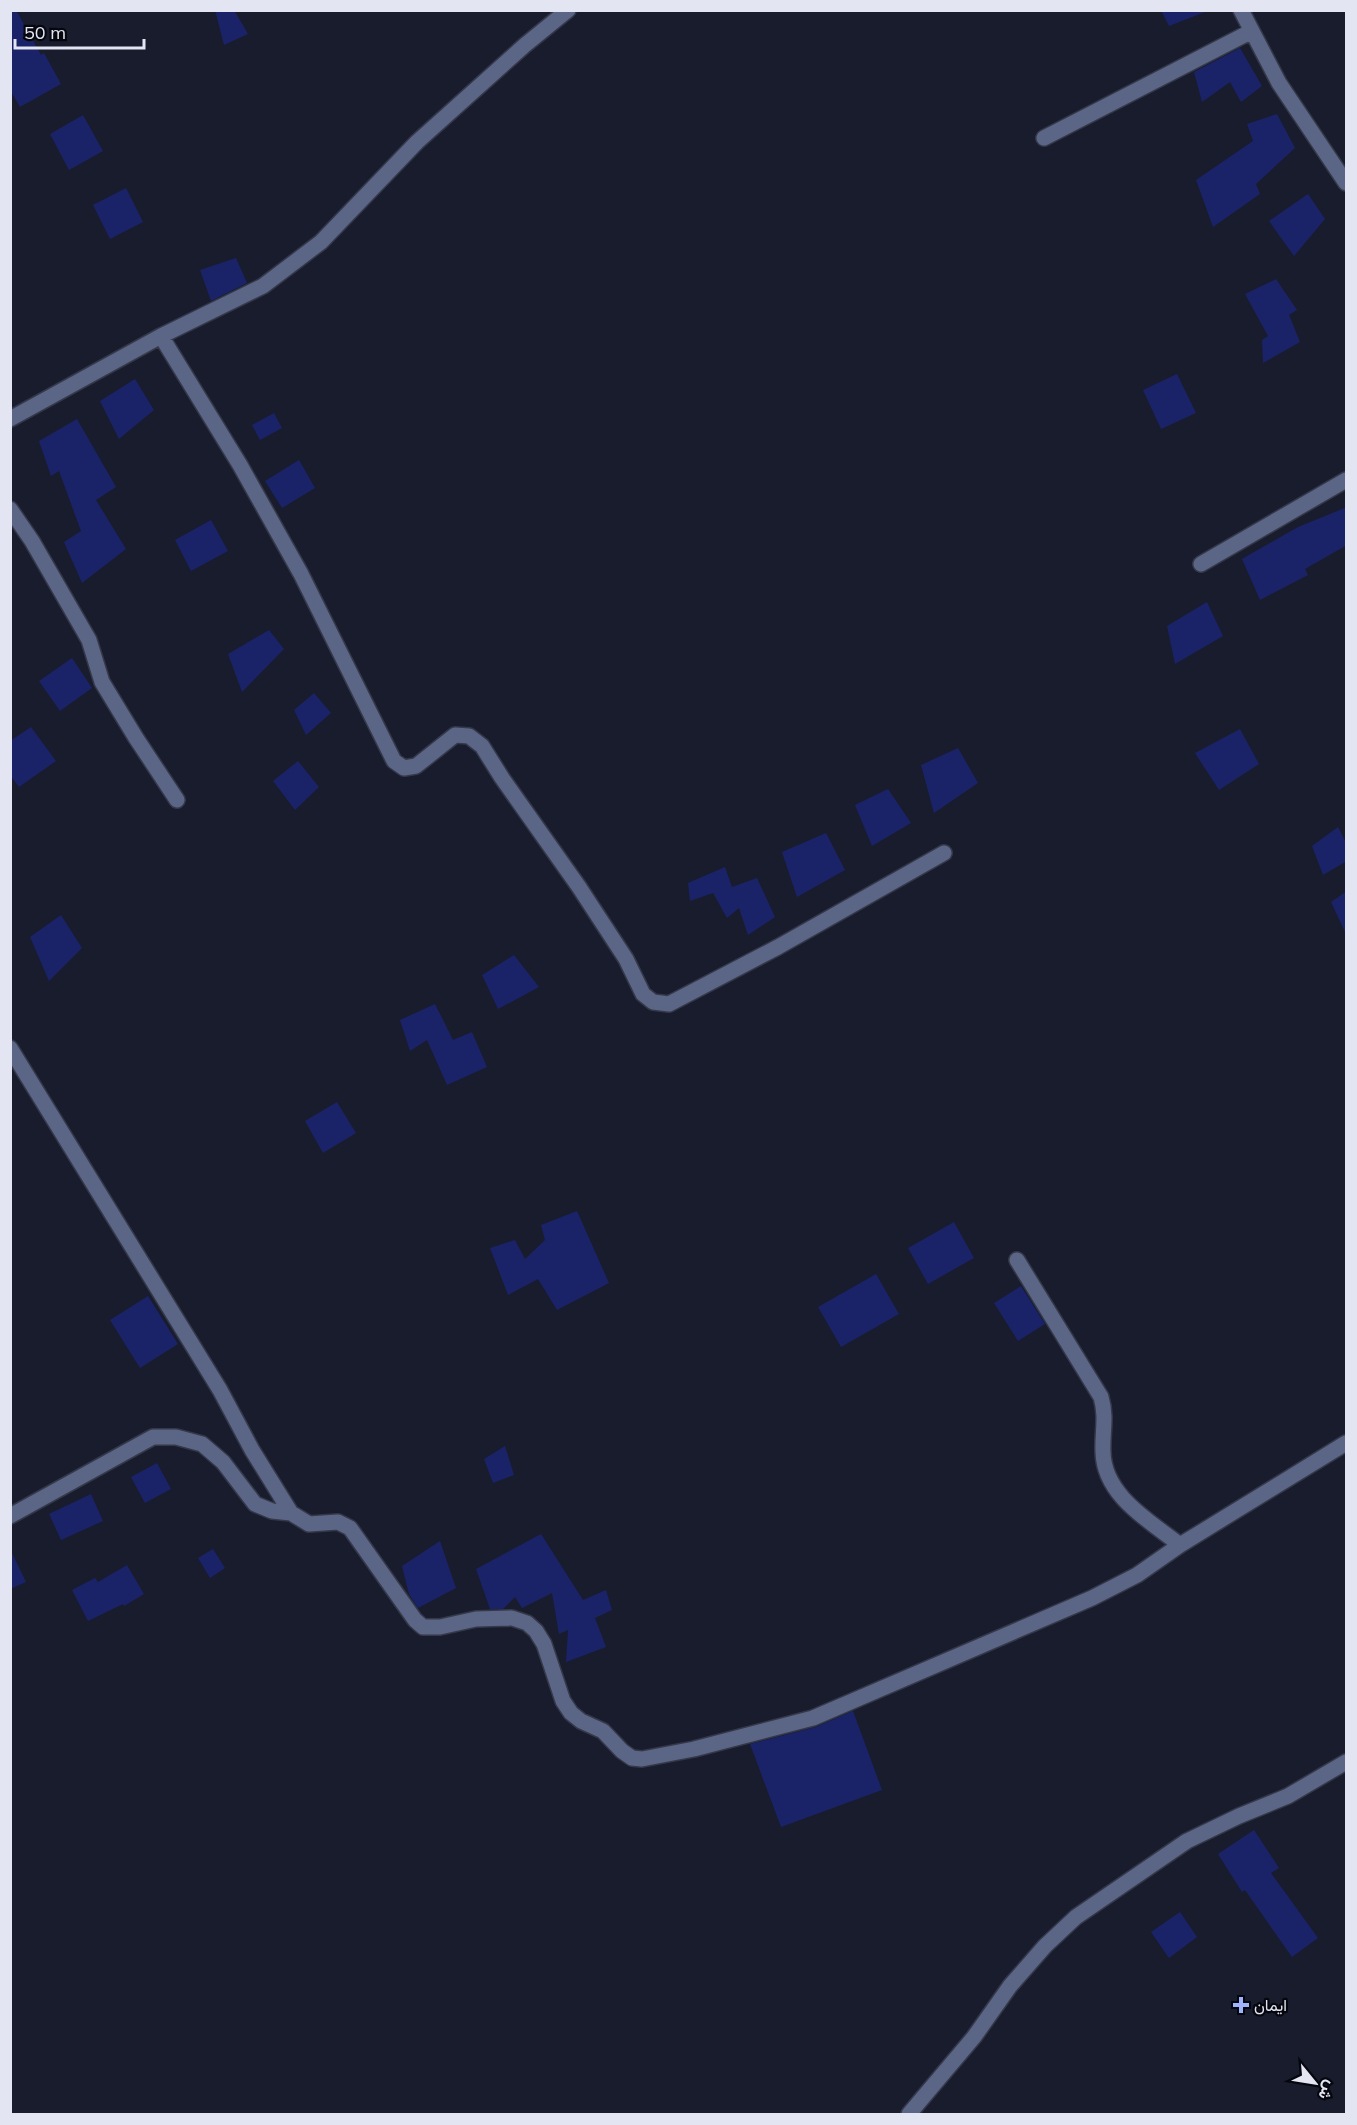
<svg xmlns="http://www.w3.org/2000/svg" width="1357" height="2125" viewBox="0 0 1357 2125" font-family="Mulish,Vazirmatn,sans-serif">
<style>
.building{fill:#1b2368}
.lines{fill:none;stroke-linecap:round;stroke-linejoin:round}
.minor-casing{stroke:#343849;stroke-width:18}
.minor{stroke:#5b6586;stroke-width:15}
.poi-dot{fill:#9fb3fd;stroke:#06070e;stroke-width:2}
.labels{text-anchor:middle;stroke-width:4.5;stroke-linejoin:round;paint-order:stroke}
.poi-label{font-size:16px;fill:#e3e6f2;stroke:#06070e;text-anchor:start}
</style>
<rect width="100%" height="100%" fill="#181c2d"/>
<!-- building -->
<path class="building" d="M 10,10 L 16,10 L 41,55 L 44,53 L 61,84 L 20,107 L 10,90 Z
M 215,10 L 234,10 L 248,34 L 224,45 Z
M 1161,10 L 1205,10 L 1205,12 L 1169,26 Z
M 1240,48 L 1262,86 L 1241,102 L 1230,82 L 1202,102 L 1194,72 Z
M 1277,114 L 1295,148 L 1256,184 L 1260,194 L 1213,227 L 1196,180 L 1253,141 L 1247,124 Z
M 83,115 L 103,151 L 69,170 L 50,134 Z
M 126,188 L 143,222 L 110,239 L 93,205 Z
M 1308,194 L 1325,219 L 1294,256 L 1269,221 Z
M 236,258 L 247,283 L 211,301 L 200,270 Z
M 1276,279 L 1297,310 L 1289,315 L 1300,342 L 1263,363 L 1262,340 L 1268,336 L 1245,294 Z
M 1177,374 L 1196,413 L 1161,429 L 1143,390 Z
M 135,379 L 154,410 L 119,439 L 100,401 Z
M 274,413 L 282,428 L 260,440 L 252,425 Z
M 77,419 L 116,487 L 96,500 L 126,549 L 82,583 L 64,542 L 81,531 L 59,471 L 51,476 L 39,441 Z
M 299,460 L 315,488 L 282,508 L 265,481 Z
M 1347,507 L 1347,545 L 1305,569 L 1308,575 L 1260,600 L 1242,559 L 1298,527 Z
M 211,520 L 228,551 L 191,571 L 175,540 Z
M 1207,602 L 1223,636 L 1175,664 L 1167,626 Z
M 269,630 L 284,649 L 242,692 L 228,654 Z
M 72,658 L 92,688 L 60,711 L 39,681 Z
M 314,693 L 331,713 L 306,735 L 294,710 Z
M 31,727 L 56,761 L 19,787 L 10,775 L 10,741 Z
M 1240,729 L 1259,764 L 1219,790 L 1195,753 Z
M 958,748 L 978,783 L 934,813 L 921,765 Z
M 298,761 L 319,787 L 295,810 L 273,781 Z
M 888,789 L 911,823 L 872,846 L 855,805 Z
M 1338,827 L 1347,845 L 1347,861 L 1323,875 L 1312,846 Z
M 826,833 L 845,870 L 797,897 L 782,852 Z
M 725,867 L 732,887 L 757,878 L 775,917 L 748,935 L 739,908 L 727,918 L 713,893 L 690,901 L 688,883 Z
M 1347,891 L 1347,936 L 1331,902 Z
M 61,915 L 82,948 L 49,981 L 30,937 Z
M 514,955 L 539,987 L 498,1009 L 482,975 Z
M 435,1004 L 453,1040 L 472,1032 L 487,1067 L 447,1085 L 427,1040 L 410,1051 L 400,1020 Z
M 337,1102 L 356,1133 L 323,1153 L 305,1121 Z
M 577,1211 L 609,1283 L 557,1310 L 538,1279 L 508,1295 L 490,1248 L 515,1240 L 525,1259 L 545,1240 L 541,1225 Z
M 954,1222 L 974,1258 L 928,1284 L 908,1248 Z
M 876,1274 L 899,1314 L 841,1347 L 818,1307 Z
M 1021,1286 L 1045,1324 L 1018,1341 L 994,1303 Z
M 148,1296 L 178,1344 L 140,1368 L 110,1320 Z
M 505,1446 L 514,1475 L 493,1483 L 484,1459 Z
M 157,1463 L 171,1489 L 145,1503 L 131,1477 Z
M 91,1494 L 103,1521 L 61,1540 L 49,1514 Z
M 541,1534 L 583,1600 L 606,1590 L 612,1610 L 595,1618 L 606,1647 L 566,1662 L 568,1630 L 559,1634 L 552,1593 L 522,1608 L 515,1597 L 503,1609 L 490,1609 L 476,1569 Z
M 440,1541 L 456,1588 L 418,1608 L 409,1594 L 402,1566 Z
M 10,1549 L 26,1582 L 10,1589 Z
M 213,1549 L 225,1568 L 210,1578 L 198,1558 Z
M 127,1565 L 144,1594 L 124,1606 L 123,1604 L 88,1621 L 72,1590 L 95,1578 L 98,1582 Z
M 853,1711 L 882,1790 L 781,1827 L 750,1744 L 816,1727 Z
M 1254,1830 L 1279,1868 L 1271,1873 L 1318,1938 L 1292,1957 L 1245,1890 L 1242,1892 L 1218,1854 Z
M 1180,1912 L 1197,1937 L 1169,1958 L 1151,1932 Z"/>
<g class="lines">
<!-- minor casing -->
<g class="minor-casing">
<path id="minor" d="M 1241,10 L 1279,83 L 1346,183
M 1044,138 L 1252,31
M 161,336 L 240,465 L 301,574 L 394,761 L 404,768 L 416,766 L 455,735 L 469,736 L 482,746 L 502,778 L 579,887 L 626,959 L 643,994 L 653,1002 L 669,1004 L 778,947 L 944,853
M 10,419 L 161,336 L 263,286 L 321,242 L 417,142 L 525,45 L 568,10
M 10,509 L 32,541 L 89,640 L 102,682 L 136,738 L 177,800
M 1201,564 L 1346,480
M 10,1048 L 220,1390 L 252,1450 L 291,1513
M 1017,1260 L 1101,1397 C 1107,1418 1102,1432 1103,1452 C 1104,1496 1150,1521 1180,1545
M 10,1516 L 153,1437 L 176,1437 L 202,1444 L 223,1462 L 255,1504 L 272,1511 L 291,1513 L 309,1524 L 338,1522 L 350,1528 L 415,1620 L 423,1627 L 440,1627 L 476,1619 L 512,1618 L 527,1623 L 536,1631 L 544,1644 L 563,1701 L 571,1713 L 581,1721 L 603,1731 L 622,1751 L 632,1758 L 642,1759 L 694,1749 L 813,1718 L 1092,1598 L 1137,1575 L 1180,1545 L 1346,1443
M 909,2114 L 974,2037 L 1010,1986 L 1045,1946 L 1076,1917 L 1187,1841 L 1239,1816 L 1288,1796 L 1346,1762"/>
</g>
<!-- minor -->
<use href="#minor" class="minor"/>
</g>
<!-- markers -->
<path class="poi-dot" d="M1238 1996h6v6h6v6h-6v6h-6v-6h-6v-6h6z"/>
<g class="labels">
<!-- poi labels -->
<g class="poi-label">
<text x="1254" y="2011">ايمان</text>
</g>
</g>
<!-- border -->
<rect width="1357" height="2125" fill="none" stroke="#e3e6f2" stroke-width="24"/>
<!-- north arrow -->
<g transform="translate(1315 2083) rotate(120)" stroke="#06070e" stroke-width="4.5" paint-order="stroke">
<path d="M0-4.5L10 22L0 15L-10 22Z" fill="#e3e6f2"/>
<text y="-9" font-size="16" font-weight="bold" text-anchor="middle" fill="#e3e6f2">ش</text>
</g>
<!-- scale -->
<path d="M15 39v9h129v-9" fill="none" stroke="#e3e6f2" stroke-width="3"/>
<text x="24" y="39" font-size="18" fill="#e3e6f2" stroke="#06070e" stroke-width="4.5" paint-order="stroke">50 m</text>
</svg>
